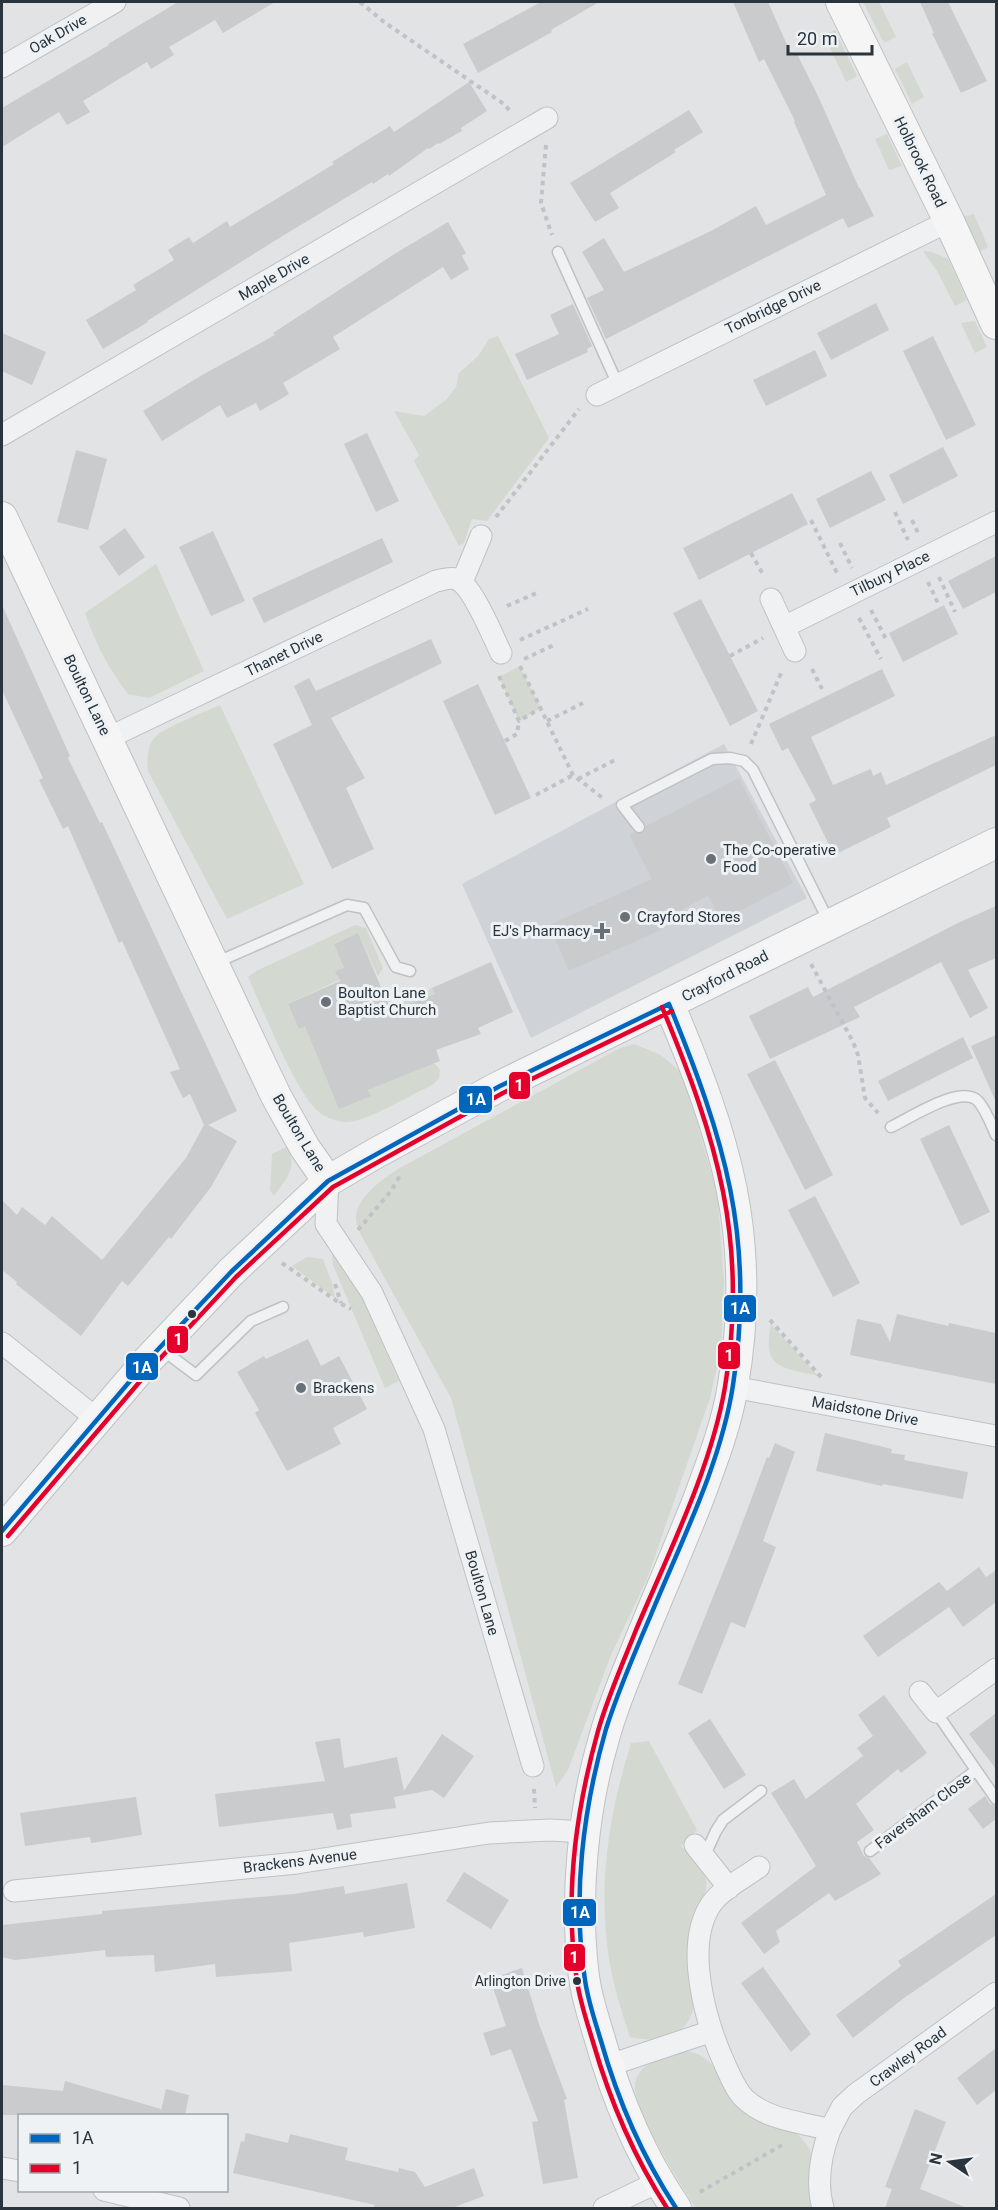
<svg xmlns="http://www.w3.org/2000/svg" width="998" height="2210" viewBox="0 0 998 2210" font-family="Roboto,sans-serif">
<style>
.built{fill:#cfd3d8}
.green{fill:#d3d9d1}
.building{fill:#c9cbcd}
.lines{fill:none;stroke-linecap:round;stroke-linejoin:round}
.lane-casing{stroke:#bfc1c3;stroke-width:13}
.street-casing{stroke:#bfc1c3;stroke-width:23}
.secondary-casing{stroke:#bfc1c3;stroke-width:32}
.path{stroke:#bfc3c6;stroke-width:4;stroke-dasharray:4.5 4.5;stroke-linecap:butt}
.lane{stroke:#f0f1f2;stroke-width:10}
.street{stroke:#f0f1f2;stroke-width:21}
.secondary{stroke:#f5f5f6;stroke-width:30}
.bus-1-casing{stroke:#eef2f5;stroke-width:9}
.bus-2-casing{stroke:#eef2f5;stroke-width:9}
.bus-1{stroke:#0065bd;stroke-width:4.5}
.bus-2{stroke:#e4002b;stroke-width:4.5}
.poi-dot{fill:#697178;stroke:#eef2f5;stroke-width:2}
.bus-dot{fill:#29343d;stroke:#eef2f5;stroke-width:2}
.labels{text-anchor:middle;stroke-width:6;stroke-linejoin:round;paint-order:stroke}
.bus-label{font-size:14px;fill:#29343d;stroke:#eef2f5;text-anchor:end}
.street-label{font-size:15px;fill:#29343d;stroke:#eef2f5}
.poi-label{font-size:15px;fill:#29343d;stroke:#eef2f5;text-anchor:start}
.line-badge{stroke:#eef2f5;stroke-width:2}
.badge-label{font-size:16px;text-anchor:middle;font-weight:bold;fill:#fff}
</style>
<rect width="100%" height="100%" fill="#e1e3e5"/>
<!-- built -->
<path class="built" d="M 724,744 L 807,898 L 531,1038 L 462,884 Z"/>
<!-- green -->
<path class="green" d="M 863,2 L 879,2 L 896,37 L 884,43 Z
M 835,30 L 857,76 L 846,82 L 824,35 Z
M 907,62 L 924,97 L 912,104 L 895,69 Z
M 887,134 L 902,166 L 889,170 L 875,139 Z
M 974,214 L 988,247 L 977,253 L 961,217 Z
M 923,251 L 932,252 L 948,259 L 967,300 L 955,306 L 937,271 Z
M 975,321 L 987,347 L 975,353 L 961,323 Z
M 498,336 L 549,438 L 487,521 L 472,519 L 464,543 L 459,546 L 414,461 L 419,455 L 394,411 L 424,416 L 447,399 L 456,387 L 459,373 L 478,356 L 489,339 Z
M 156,564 L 204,671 L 149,698 L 128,694 C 110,671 94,641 85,613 Z
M 520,666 L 541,708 L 519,721 L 499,677 Z
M 220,705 L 304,884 L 227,919 L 148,771 C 147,758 147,745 156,736 C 164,728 207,711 220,705 Z
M 355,925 L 366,928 L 383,968 L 378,976 L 358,934 L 334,943 L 344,968 L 336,971 L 339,980 L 288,1004 L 299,1028 L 383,991 L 387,994 L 393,1006 L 432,988 L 435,994 L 316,1051 L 371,1096 L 368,1090 L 434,1063 L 440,1070 L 439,1078 L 434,1084 C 415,1093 367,1121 349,1122 C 340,1123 326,1118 319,1112 C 297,1096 261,1005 248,977 L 256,971 Z
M 634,1044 L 661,1055 L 682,1073 L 697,1122 L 718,1197 L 724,1281 L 721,1350 L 710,1398 L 647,1579 L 611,1655 L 568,1770 L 556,1787 L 451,1398 L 362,1237 C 360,1232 356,1225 356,1219 C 355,1198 383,1179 398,1169 L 618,1049 Z
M 288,1146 C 297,1170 287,1177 274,1196 L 270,1190 L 272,1154 Z
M 332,1252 L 337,1255 L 356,1284 L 399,1381 L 385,1388 L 333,1265 Z
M 307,1257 L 323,1259 L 332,1283 L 335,1298 L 292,1266 Z
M 771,1324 L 818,1376 C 781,1367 762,1370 771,1324 Z
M 649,1741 L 697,1830 L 681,1846 C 689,1855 703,1867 706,1879 C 710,1895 693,1911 690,1926 C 685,1953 698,1983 693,2009 C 687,2039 654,2043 630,2037 C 621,2010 612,1981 608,1952 C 598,1881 610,1810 631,1743 Z
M 687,2051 C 722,2058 719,2087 740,2109 C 758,2128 791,2123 804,2141 C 807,2144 810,2150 811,2153 C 813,2162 810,2172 810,2181 C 811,2190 813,2199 814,2208 L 696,2208 C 682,2187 631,2107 635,2084 C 638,2062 668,2053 687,2051 Z"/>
<!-- building -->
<path class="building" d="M 178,2 L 275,2 L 223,33 L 215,20 L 169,47 L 174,55 L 151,69 L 147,62 L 83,101 L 90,112 L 67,125 L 59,112 L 2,147 L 2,108 L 109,45 L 108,44 Z
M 541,2 L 599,2 L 551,30 L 552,32 L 478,73 L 463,44 Z
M 733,2 L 768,2 L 792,56 L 797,54 L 818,96 L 859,188 L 860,188 L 874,216 L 848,228 L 843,218 L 606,339 L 587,298 L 604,290 L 582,252 L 604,238 L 624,272 L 711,231 L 756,206 L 766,225 L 826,195 L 794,122 L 795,121 L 764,59 L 759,62 Z
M 920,2 L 948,2 L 987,81 L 961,93 L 932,33 L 934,33 Z
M 469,82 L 487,111 L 461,128 L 462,131 L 439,144 L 438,143 L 429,149 L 428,148 L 389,176 L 388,174 L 373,184 L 372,182 L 276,240 L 147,321 L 148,322 L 103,349 L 86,320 L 136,290 L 133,285 L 174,260 L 168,250 L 189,237 L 193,243 L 227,221 L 230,227 L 334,164 L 332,162 L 390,126 L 394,132 Z
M 689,110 L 703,132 L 674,150 L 676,152 L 610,193 L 619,208 L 595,222 L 570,183 Z
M 448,222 L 466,253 L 462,256 L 469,269 L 451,280 L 443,267 L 333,337 L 340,349 L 283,383 L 289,394 L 260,411 L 256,403 L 227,418 L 220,405 L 162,441 L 143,411 L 202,375 L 275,335 L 273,333 L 396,253 Z
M 876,303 L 889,330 L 831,360 L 817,333 Z
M 573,304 L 592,346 L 587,349 L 588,352 L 527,380 L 515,354 L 559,334 L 550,315 Z
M 2,333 L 46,352 L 32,385 L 2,371 Z
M 933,336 L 976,425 L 946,440 L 903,351 Z
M 815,350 L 827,376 L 766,406 L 753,380 Z
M 367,433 L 399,501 L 376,512 L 344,444 Z
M 943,447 L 958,476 L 903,504 L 889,475 Z
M 76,450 L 107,459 L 88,530 L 57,522 Z
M 871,471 L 886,500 L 830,528 L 816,499 Z
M 792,493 L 808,524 L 699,580 L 683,548 Z
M 125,528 L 145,557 L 119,576 L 99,547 Z
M 213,531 L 245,601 L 211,616 L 179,547 Z
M 382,538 L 393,562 L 264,623 L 252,598 Z
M 996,556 L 996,592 L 963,609 L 948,581 Z
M 701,599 L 758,711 L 730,726 L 673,613 Z
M 2,605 L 70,756 L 68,758 L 100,823 L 102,822 L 237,1111 L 208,1125 L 237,1141 L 211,1187 L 171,1239 L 169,1237 L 128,1286 L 122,1281 L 81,1336 L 16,1284 L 17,1282 L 2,1270 L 2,1200 L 17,1215 L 22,1207 L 45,1225 L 52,1216 L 102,1260 L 186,1158 L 204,1125 L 190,1094 L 183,1098 L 170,1072 L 180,1069 L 122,941 L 119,943 L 68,826 L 63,829 L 39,780 L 43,778 L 2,690 Z
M 944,605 L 958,634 L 903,662 L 889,633 Z
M 431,639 L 442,663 L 331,718 L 365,778 L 346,788 L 374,849 L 332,869 L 273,744 L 312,725 L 294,686 L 309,678 L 316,691 Z
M 882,669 L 895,696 L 811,737 L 833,785 L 871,769 L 873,776 L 881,772 L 886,785 L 996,735 L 996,765 L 887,818 L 891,827 L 834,855 L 809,804 L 816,800 L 788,748 L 782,751 L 769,724 Z
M 478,684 L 531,798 L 495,815 L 443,701 Z
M 739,778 L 793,883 L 721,921 L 708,896 L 657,922 L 661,930 L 569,971 L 549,925 L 652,879 L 629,835 L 634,832 L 643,833 L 646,826 Z
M 996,906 L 996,958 L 968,970 L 988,1008 L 970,1018 L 941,962 L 854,1007 L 860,1017 L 770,1059 L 749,1016 L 808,987 L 813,997 L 958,923 Z
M 358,933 L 391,1011 L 435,994 L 432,988 L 491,962 L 513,1012 L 478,1028 L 481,1034 L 436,1050 L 440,1061 L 368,1090 L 371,1096 L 339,1109 L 305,1026 L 299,1029 L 288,1004 L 340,981 L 335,971 L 344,968 L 334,944 Z
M 996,1035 L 996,1102 L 971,1046 Z
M 963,1037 L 973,1058 L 888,1101 L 878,1081 Z
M 775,1060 L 833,1175 L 805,1190 L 747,1074 Z
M 949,1125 L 990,1212 L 961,1226 L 920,1139 Z
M 815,1196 L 860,1283 L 833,1297 L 788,1210 Z
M 897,1314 L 948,1326 L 949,1323 L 996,1333 L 996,1384 L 850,1355 L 857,1319 L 881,1324 L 890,1342 Z
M 308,1339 L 321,1366 L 339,1356 L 367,1409 L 333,1428 L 341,1444 L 287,1471 L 255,1413 L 259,1410 L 237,1372 L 264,1356 L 266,1359 Z
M 825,1433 L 892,1449 L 891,1453 L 905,1455 L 904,1460 L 968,1472 L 963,1499 L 883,1484 L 882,1486 L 816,1471 Z
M 775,1443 L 795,1452 L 763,1541 L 776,1547 L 745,1628 L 731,1622 L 702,1694 L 678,1684 L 737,1537 L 767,1457 L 769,1458 Z
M 979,1567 L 986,1577 L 996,1570 L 996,1602 L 963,1627 L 949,1607 L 878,1657 L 863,1636 L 939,1582 L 947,1591 Z
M 884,1695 L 927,1753 L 901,1773 L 898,1769 L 856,1804 L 874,1830 L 857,1842 L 864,1856 L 869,1858 L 881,1874 L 835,1901 L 829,1893 L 776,1931 L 780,1942 L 764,1954 L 741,1923 L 816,1866 L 771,1793 L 794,1779 L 806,1799 L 863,1756 L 857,1748 L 873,1736 L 858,1715 Z
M 996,1713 L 996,1769 L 969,1734 Z
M 710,1719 L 746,1775 L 724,1789 L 688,1733 Z
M 442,1734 L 474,1756 L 444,1798 L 432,1790 L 394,1797 L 396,1808 L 350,1814 L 352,1827 L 337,1830 L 333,1813 L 219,1827 L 215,1794 L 325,1781 L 315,1742 L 340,1738 L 344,1768 L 397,1757 L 404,1791 Z
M 985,1796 L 990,1804 L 996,1806 L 996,1819 L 983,1829 L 968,1809 Z
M 136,1797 L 142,1835 L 91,1843 L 90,1837 L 25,1846 L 20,1813 Z
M 464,1872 L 509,1900 L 491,1929 L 446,1901 Z
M 407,1883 L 415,1928 L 364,1937 L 363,1932 L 289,1943 L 292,1971 L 216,1977 L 215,1964 L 155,1972 L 154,1955 L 106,1957 L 105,1950 L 15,1960 L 2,1957 L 2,1925 L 102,1914 L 102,1911 L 294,1894 L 344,1886 L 345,1894 Z
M 996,1894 L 996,1935 L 904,1998 L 853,2038 L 836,2015 L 901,1966 L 898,1961 Z
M 763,1967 L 811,2034 L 791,2052 L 741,1983 Z
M 522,1968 L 539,2024 L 567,2099 L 564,2100 L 578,2178 L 543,2184 L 532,2122 L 538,2121 L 511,2049 L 491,2056 L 483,2033 L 506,2026 L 490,1979 Z
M 996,2048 L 996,2090 L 977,2105 L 957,2078 Z
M 65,2081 L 161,2109 L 160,2115 L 166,2089 L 189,2095 L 185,2115 L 2,2115 L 2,2085 L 63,2091 Z
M 915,2109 L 946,2122 L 920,2189 L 967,2208 L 885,2208 L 892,2189 L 885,2187 Z
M 246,2133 L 288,2143 L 290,2134 L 348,2148 L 345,2160 L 398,2172 L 399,2168 L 415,2172 L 425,2187 L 474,2168 L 484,2196 L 452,2208 L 373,2208 L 375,2205 L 233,2173 L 241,2141 L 244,2142 Z"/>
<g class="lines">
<!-- lane casing -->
<g class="lane-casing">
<path id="lane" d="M 558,252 L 618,385
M 639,827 L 622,805 L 712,759 L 730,758 L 744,761 L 753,770 L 829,922
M 215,963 L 347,905 L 364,908 L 396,967 L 410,971
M 891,1127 C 910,1118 961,1084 978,1101 C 986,1110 991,1124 996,1135
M 160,1348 L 196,1375 L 251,1321 L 283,1307
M 936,1712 L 996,1799
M 870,1851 L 975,1771
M 704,1857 L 716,1831 L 723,1820 L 761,1791"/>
</g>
<!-- street casing -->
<g class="street-casing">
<path id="street" d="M 2,67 L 115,2
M 597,395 L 949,221
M 2,435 L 547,118
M 462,582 L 481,536
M 771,599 L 795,651
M 784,627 L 996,522
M 108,738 L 436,581 C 442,580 450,577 456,579 C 472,584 493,637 501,653
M 328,1181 L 326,1224 L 372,1293 L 434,1429 L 533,1766
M 2,1343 L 97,1419
M 733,1387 L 996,1436
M 920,1692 L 936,1712 L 996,1669
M 695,1845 L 729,1888
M 759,1867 C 744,1878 723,1888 712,1903 C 682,1945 707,2026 726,2067 C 731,2077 736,2091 745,2099 C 767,2120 801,2122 830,2130 C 821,2154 816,2183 823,2208
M 14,1891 L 297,1863 L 489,1833 L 550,1830 L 585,1832
M 607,2066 L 712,2031
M 830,2130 L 842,2107 L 856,2094 L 996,1993
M 2,2168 L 20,2171
M 104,2190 L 179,2208
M 604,2208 L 658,2182"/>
</g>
<!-- secondary casing -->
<g class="secondary-casing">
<path id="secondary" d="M 841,2 L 949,221 L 996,324
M 2,517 L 276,1096 L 305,1148 L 328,1181
M 669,1004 C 726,1138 758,1238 733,1385 C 727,1424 712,1462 698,1500 C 677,1553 654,1605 633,1658 C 622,1685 610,1714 603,1742 C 583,1810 575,1897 583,1968 C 585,1991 592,2013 599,2036 C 616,2097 640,2156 676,2208
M 2,1531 L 148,1360 L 231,1272 L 328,1181 L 376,1153 L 500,1086 L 996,843"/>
</g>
<!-- path -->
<path class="path" d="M 360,2 L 384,22 L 504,104 L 511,112
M 546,145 L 541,203 L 552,235
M 895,512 L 908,540
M 496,517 L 579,409
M 811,520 L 837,573
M 912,520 L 919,535
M 840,543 L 852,568
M 751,553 L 764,576
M 939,577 L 955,612
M 928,582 L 938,603
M 507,606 L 539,592
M 871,610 L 887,641
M 859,618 L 881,659
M 520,640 L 588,609
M 730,656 L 763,638
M 524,659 L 554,645
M 520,666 L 573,775 L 604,799
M 812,669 L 822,689
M 499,676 L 519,721 L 541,708
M 547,721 L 583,703
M 505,741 L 517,734 L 519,721
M 751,744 L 782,671
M 578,779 L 617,759
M 536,795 L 573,775
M 811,964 L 853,1042 L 858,1055 L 865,1098 L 878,1113
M 358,1230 L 391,1191 L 401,1174
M 282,1263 L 341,1304 L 351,1309
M 335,1284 L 341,1303
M 770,1320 L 821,1377
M 534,1789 L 535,1808
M 700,2192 L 784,2144"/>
<!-- lane -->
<use href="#lane" class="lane"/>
<!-- street -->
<use href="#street" class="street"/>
<!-- secondary -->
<use href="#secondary" class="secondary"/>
<!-- bus-1 casing -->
<g class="bus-1-casing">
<path id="bus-1" d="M 669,1004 C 724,1138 756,1238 733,1385 C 721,1464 680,1544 650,1617 C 634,1654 618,1691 606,1729 C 583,1809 572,1898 585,1980 C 588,2001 595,2021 601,2041 C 618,2101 642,2156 676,2208
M 2,1531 L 148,1360 L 231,1272 L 328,1181 L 500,1086 L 669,1004"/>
</g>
<!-- bus-2 casing -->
<g class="bus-2-casing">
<path id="bus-2" d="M 662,1007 C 717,1139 749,1242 725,1387 C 711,1469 668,1554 636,1630 C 623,1663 608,1696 598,1731 C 576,1810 564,1898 577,1981 C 580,2002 587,2022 593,2042 C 610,2101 634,2157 667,2208
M 8,1536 L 154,1365 L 236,1277 L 333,1187 L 503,1093 L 672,1011"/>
</g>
<!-- bus-1 -->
<use href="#bus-1" class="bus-1"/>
<!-- bus-2 -->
<use href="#bus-2" class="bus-2"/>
</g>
<!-- markers -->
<g class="poi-dot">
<circle cx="711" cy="859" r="6"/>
<circle cx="625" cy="917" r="6"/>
<path d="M599 922h6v6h6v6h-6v6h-6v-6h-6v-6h6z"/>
<circle cx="326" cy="1002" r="6"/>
<circle cx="301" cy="1388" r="6"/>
</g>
<g class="bus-dot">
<circle cx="192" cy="1314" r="5"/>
<circle cx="577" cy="1981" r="5"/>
</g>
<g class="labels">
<!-- bus labels -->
<g class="bus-label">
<text x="566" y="1986">Arlington Drive</text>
</g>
<!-- street labels -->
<g class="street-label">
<text transform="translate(58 34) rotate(-30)" y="5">Oak Drive</text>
<text transform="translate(920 162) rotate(64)" y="5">Holbrook Road</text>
<text transform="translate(274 277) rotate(-30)" y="5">Maple Drive</text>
<text transform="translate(773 307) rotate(-26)" y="5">Tonbridge Drive</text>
<text transform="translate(890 574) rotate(-26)" y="5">Tilbury Place</text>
<text transform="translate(284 654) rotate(-26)" y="5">Thanet Drive</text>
<text transform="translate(87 695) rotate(64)" y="5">Boulton Lane</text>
<text transform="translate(725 976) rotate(-27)" y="5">Crayford Road</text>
<text transform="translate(299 1133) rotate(59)" y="5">Boulton Lane</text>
<text transform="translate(865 1411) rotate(10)" y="5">Maidstone Drive</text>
<text transform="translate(482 1593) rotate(74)" y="5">Boulton Lane</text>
<text transform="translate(923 1811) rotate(-37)" y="5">Faversham Close</text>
<text transform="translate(300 1861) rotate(-7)" y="5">Brackens Avenue</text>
<text transform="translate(908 2057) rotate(-36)" y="5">Crawley Road</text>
</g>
<!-- poi labels -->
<g class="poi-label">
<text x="723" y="855">The Co-operative<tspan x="723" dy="17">Food</tspan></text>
<text x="637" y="922">Crayford Stores</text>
<text x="590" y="936" text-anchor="end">EJ's Pharmacy</text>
<text x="338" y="998">Boulton Lane<tspan x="338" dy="17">Baptist Church</tspan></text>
<text x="313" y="1393">Brackens</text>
</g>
</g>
<g class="line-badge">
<rect x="508" y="1071" width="23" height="29" rx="6" fill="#e4002b"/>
<rect x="458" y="1085" width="35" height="29" rx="6" fill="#0065bd"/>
<rect x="723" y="1294" width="34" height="29" rx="6" fill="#0065bd"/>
<rect x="166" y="1325" width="23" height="29" rx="6" fill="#e4002b"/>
<rect x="717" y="1341" width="24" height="29" rx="6" fill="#e4002b"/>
<rect x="125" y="1352" width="34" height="29" rx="6" fill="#0065bd"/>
<rect x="562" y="1898" width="35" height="29" rx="6" fill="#0065bd"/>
<rect x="563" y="1943" width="23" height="29" rx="6" fill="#e4002b"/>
</g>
<g class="badge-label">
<text x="519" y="1091">1</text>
<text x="476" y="1105">1A</text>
<text x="740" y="1314">1A</text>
<text x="178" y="1345">1</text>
<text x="729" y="1361">1</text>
<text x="142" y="1373">1A</text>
<text x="580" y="1918">1A</text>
<text x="574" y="1963">1</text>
</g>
<!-- border -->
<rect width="998" height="2210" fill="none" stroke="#29343d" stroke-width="6"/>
<!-- legend -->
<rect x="18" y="2114" width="210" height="78" fill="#eef2f5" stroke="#9fa6ab" stroke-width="1.5"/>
<rect x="30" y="2134" width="30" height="9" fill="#0065bd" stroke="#9fa6ab" stroke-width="1.5"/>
<text x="72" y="2144" font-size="18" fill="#29343d">1A</text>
<rect x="30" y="2164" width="30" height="9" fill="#e4002b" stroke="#9fa6ab" stroke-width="1.5"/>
<text x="72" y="2174" font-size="18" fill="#29343d">1</text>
<!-- north arrow -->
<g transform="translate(950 2162) rotate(283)" stroke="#eef2f5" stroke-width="4.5" paint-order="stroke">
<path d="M0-4.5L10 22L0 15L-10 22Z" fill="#29343d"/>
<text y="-9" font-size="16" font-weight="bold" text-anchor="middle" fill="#29343d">N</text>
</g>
<!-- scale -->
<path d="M788 45v9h84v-9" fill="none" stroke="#29343d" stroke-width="3"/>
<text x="797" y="45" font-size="18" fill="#29343d" stroke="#eef2f5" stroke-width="4.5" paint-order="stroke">20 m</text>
</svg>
